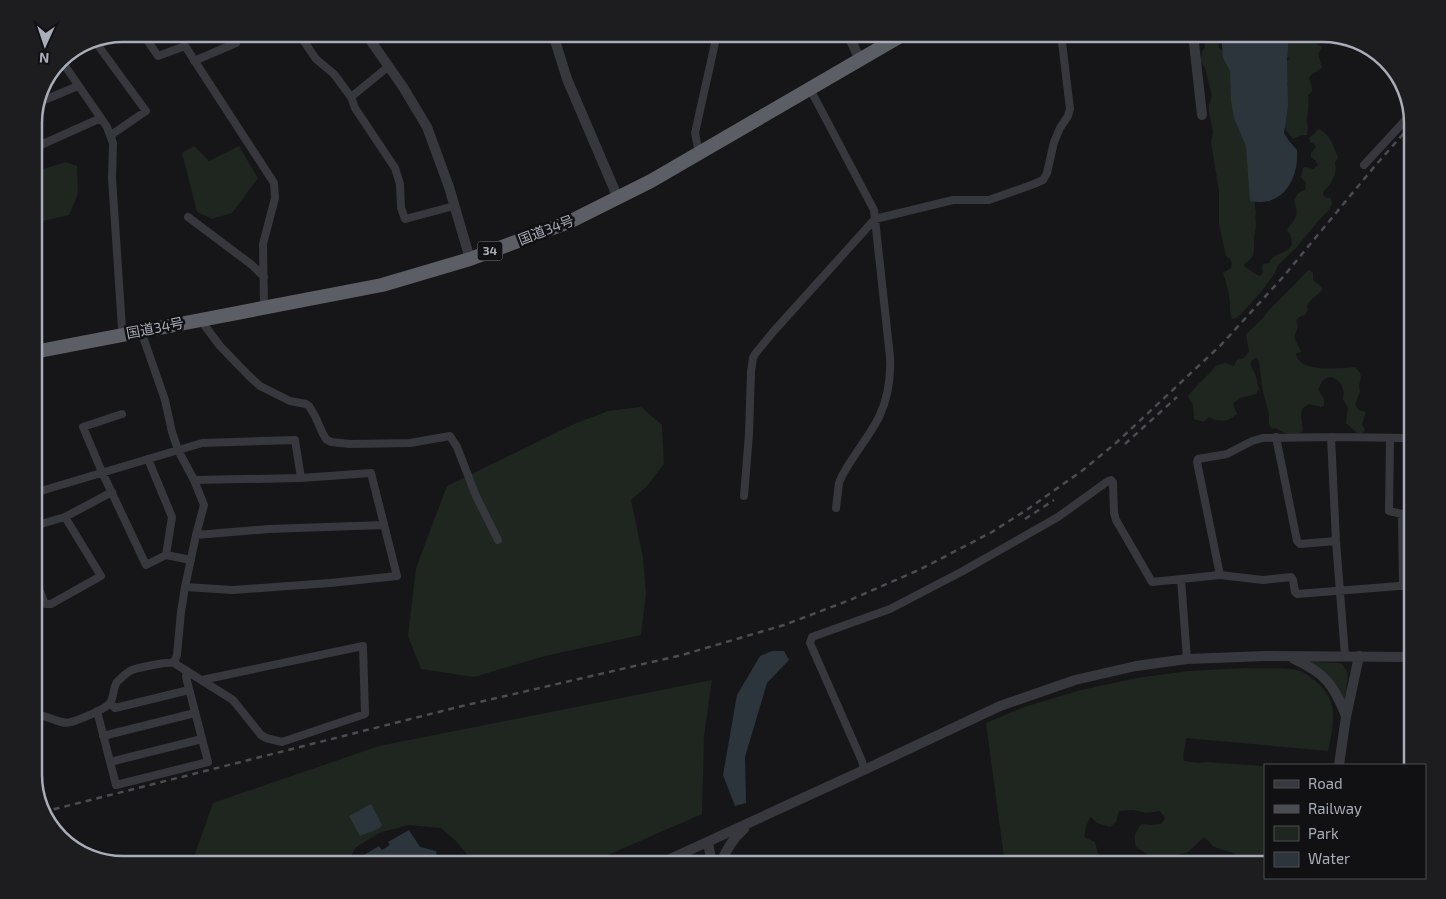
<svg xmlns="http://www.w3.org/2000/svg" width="1446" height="899" viewBox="0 0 1446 899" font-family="'Exo 2','Noto Sans JP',sans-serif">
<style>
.green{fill:#1e261f}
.water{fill:#2c353c}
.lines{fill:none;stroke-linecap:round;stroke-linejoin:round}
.minor{stroke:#37383d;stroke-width:8}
.tertiary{stroke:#37383d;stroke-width:10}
.trunk{stroke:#5b5e65;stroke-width:14}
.rail{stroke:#4a4c52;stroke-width:2.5;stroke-dasharray:6 5;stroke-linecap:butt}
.labels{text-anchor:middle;stroke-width:5;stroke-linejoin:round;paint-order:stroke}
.shield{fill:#111113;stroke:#7b7e86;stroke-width:1}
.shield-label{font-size:12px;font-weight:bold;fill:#a8adb8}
.street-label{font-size:14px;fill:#a8adb8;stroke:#111113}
.rim{fill:none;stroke:#a8adb8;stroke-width:2.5}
</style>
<rect width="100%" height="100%" fill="#161618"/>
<!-- green -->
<path class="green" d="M 1202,34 L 1218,34 L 1219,48 L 1226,55 L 1243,116 L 1256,213 C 1255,218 1256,222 1256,226 C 1256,230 1254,234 1254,238 C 1254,248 1256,258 1245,263 L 1244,266 L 1254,273 L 1260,276 L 1263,273 L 1262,267 L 1263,264 L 1269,263 C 1274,251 1284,257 1292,245 L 1291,236 L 1287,230 C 1296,216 1299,217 1294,200 L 1298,193 L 1305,190 L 1306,183 L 1301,177 L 1303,168 L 1306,167 L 1313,169 L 1318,165 L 1315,160 L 1311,157 L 1311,153 L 1316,147 L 1314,144 L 1310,142 L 1309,138 L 1319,129 C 1331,135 1333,146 1338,157 L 1335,163 C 1338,174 1331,184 1323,192 L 1323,195 L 1326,198 L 1331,198 L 1332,203 L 1330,209 L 1319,220 L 1297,247 L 1278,265 L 1275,273 L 1260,293 L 1241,314 L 1236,318 L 1232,319 C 1230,313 1230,309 1230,302 C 1229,292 1226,282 1223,273 L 1231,268 L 1232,263 L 1230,259 L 1226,256 L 1219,224 L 1219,191 L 1211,142 L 1213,133 L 1212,125 L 1209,113 L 1209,105 L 1212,96 L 1205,68 L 1201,62 L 1202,51 L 1205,47 L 1204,37 Z
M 1284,34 L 1310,34 L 1315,43 L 1322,47 L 1318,54 L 1322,67 C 1319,72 1313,71 1309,78 C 1311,83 1312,86 1312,92 L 1308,95 C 1309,103 1308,111 1307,119 C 1306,122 1308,125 1308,127 C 1308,128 1307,135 1307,135 L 1302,135 L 1293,139 L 1283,126 L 1284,88 L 1288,87 L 1288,83 L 1283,83 L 1285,61 L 1288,60 L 1289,58 L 1284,55 Z
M 194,146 L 209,161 L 239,146 L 258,178 L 232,213 L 212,219 L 197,212 L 182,153 Z
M 66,162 L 77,166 L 78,194 L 69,215 L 34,223 L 34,172 Z
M 1310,270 L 1313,273 L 1313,280 L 1323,288 C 1319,296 1311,297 1307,306 L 1308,310 L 1305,315 L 1301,316 L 1296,320 L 1298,327 L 1294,337 L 1301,352 L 1296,353 C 1298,374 1341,368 1355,367 L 1360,373 L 1361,377 L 1359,386 L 1360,392 L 1355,405 L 1359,410 L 1366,412 L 1362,424 L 1365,430 L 1363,433 L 1357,433 L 1346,423 L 1348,408 L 1343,399 C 1347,385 1333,370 1322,381 C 1321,383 1320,386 1318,389 L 1324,399 L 1324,406 L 1321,407 L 1309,404 L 1302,409 L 1301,415 L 1303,431 C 1293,438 1285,434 1276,428 L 1272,429 L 1269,424 L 1269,415 L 1262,387 L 1259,361 L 1256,358 L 1251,361 C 1250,368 1254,370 1256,377 C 1258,381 1257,384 1259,389 L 1256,394 L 1241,398 L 1233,403 L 1237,414 C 1227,422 1220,423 1209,417 L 1204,422 L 1194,419 L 1193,405 L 1188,396 C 1197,384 1208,376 1217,365 L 1225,363 L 1234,366 L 1237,360 L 1244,358 L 1249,352 L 1246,334 L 1262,319 L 1268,311 L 1299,280 L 1306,272 Z
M 641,407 L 662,425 L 664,464 L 646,487 L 631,500 L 643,557 L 646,594 L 641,635 L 545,656 L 474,677 L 421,669 L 408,636 L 416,568 L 447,486 L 574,424 L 608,411 Z
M 1312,662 L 1339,663 L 1342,664 L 1348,673 L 1345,699 L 1344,700 L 1311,663 Z
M 1246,668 C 1263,669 1280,667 1297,670 C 1303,671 1309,676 1314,680 C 1340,699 1334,724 1328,751 L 1186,738 C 1186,748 1182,752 1184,761 L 1198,763 L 1205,762 L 1265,766 L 1265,865 L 1225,865 L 1236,854 L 1214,847 L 1204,837 L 1188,852 L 1174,856 L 1148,855 L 1136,847 C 1133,837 1135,831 1142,824 L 1151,825 L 1161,824 L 1165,818 L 1160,811 L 1146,813 L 1133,810 L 1119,811 L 1116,822 L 1110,827 L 1097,823 L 1091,817 L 1086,826 L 1084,837 L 1095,842 L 1101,865 L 1005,865 L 986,723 L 1024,707 L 1081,690 L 1137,678 L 1188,671 Z
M 712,680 L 704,736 L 702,814 L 585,865 L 476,865 L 456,841 L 441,828 L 408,825 L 379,833 L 355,848 L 347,865 L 191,865 L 213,803 L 379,746 Z"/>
<!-- water -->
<path class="water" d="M 1221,34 L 1289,34 L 1287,61 L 1288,106 L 1284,133 L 1289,141 L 1297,150 C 1299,179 1283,208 1250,201 L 1246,146 L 1234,118 L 1231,101 L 1230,71 L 1223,58 Z
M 772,651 L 784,651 L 789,660 L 767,683 L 745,757 L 746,803 L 735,806 L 723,775 L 737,695 L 760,656 Z
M 371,804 L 382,825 L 378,829 L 360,836 L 349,816 Z
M 409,830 L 420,847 L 436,851 L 438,865 L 359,865 L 359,858 L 379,846 L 382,850 L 390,845 L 388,842 Z"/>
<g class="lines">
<!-- minor -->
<path class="minor" d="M 143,34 L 158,56 L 185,46 L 274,183 L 275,198 L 263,244 L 264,307
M 299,34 L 316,59 L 334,74 L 351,97 L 355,108 L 395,168 L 400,184 L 401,208 L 405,219 L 454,206
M 94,40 L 146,111 L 111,135
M 61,60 L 107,127 L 113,143 L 112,178 L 122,328 L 124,334
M 194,61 L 236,43 L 232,34
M 810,89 L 874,210 L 890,357 C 891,377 888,398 879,417 C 869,437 853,455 842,476 L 839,483 L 836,508
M 351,97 L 389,66
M 42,101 L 78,86
M 34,148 L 101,118
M 699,153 L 695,133 L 717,34
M 1364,165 L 1411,114
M 188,217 L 252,265 L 264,277
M 203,319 L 205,326 L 220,346 L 249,376 L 260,386 L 290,401 L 306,404 L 309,406 L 315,416 L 322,432 L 326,439 L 331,442 L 350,444 L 410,443 L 450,436 L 457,447 L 476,496 L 498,540
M 141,331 L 165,400 L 172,432 L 178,450 L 194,480 L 204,505 L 196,535 L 185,587 L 181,612 L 177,655 L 174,663
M 122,414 L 83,427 L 102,472 L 146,565 L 166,555 L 191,560
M 1276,437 L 1297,541 L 1300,544 L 1336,541
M 1390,438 L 1389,511 L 1402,514 L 1412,515
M 148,459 L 172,517 L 166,555
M 34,493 L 202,443 L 295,440 L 301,478
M 744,496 L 749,434 L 751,372 L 753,358 L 755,354 L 773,332 L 875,219 L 953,200 L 989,200 L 1034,184 L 1043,180 L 1047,173 L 1054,142 L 1060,128 L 1068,116 L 1070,109 L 1061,34
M 1402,514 L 1403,586
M 34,526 L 65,517 L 112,492
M 196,535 L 269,529 L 384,525
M 1220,575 L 1197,462 L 1198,459 L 1227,454 L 1252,441 L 1263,438 L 1331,437
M 34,577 L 45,604 L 51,604 L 101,576 L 65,517
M 1181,579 L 1187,659
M 185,587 L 233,590 L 330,583 L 397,576 L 371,473 L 301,478 L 194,480
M 1345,656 L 1336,541 L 1331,437 L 1412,438
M 110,703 L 115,708 L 189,690
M 97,711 L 116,785 L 208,762 L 186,677 L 187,671
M 34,716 C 48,713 59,726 71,722 C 79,720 105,709 109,704 C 115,698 112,689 117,682 C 121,678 127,672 132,670 C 141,667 165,662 174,663 L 233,700 L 261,735 L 266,738 L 282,742 L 365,714 L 363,646 L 202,680
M 103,736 L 195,713
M 110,762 L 202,739
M 864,770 L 862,761 L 810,643 L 812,637 L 890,609 L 963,571 L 1058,517 L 1108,481 L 1111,480 L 1113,482 L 1114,513 L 1116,520 L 1152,582 L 1220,575 L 1263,580 L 1291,577 L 1293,580 L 1295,592 L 1297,594 L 1412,585"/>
<!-- tertiary -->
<path class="tertiary" d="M 366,34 L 403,87 L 427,127 L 449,187 L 470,259
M 553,34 L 567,79 L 618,198
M 848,34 L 860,60
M 1193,34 L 1202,115
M 1294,659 C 1325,673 1334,685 1346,716
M 1339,765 L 1346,717 L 1359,656
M 708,842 L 712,865
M 657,865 L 864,770 L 1000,706 L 1075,680 L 1136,666 L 1187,659 L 1266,656 L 1412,657
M 720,865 C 726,851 732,839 744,829"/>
<!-- trunk -->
<path class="trunk" d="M 34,352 L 382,285 L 470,259 L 569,222 L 651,181 L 904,34"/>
<!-- rail -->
<path class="rail" d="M 1125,444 L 1177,397
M 1025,519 L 1054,500
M 43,812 L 458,707 L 682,655 L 784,625 L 850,600 L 921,569 L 992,532 L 1028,509 L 1083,470 L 1117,442 L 1221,345 L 1283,277 L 1374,167 L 1412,124"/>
</g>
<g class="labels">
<!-- shield labels -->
<rect class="shield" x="477.5" y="241.5" width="25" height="19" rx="4"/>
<g class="shield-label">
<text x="490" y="255">34</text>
</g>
<!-- street labels -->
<g class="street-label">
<text transform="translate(546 230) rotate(-21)" y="5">国道34号</text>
<text transform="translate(155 328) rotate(-11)" y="5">国道34号</text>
</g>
</g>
<!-- crop -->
<path d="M0 0H1446V899H0ZM123 42H1323A81 81 0 0 1 1404 123V775A81 81 0 0 1 1323 856H123A81 81 0 0 1 42 775V123A81 81 0 0 1 123 42Z" fill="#1d1d20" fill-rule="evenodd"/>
<path class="rim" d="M123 42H1323A81 81 0 0 1 1404 123V775A81 81 0 0 1 1323 856H123A81 81 0 0 1 42 775V123A81 81 0 0 1 123 42Z"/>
<!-- legend -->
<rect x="1264" y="764" width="162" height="115" fill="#111113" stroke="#4d4f55"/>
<rect x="1274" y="780" width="25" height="8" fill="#37383d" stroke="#4d4f55"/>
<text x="1308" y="789" font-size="15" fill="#a8adb8">Road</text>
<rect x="1274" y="805" width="25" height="8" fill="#4a4c52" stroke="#4d4f55"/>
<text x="1308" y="814" font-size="15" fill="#a8adb8">Railway</text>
<rect x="1274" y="826" width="25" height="15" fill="#1e261f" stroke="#4d4f55"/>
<text x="1308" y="839" font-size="15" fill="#a8adb8">Park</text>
<rect x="1274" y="852" width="25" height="15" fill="#2c353c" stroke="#4d4f55"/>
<text x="1308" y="864" font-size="15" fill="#a8adb8">Water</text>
<!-- north arrow -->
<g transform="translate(45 45) rotate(183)" stroke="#111113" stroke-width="4" paint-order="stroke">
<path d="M0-4L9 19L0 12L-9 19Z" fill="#a8adb8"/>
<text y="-8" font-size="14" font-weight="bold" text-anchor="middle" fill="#a8adb8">N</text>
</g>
</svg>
